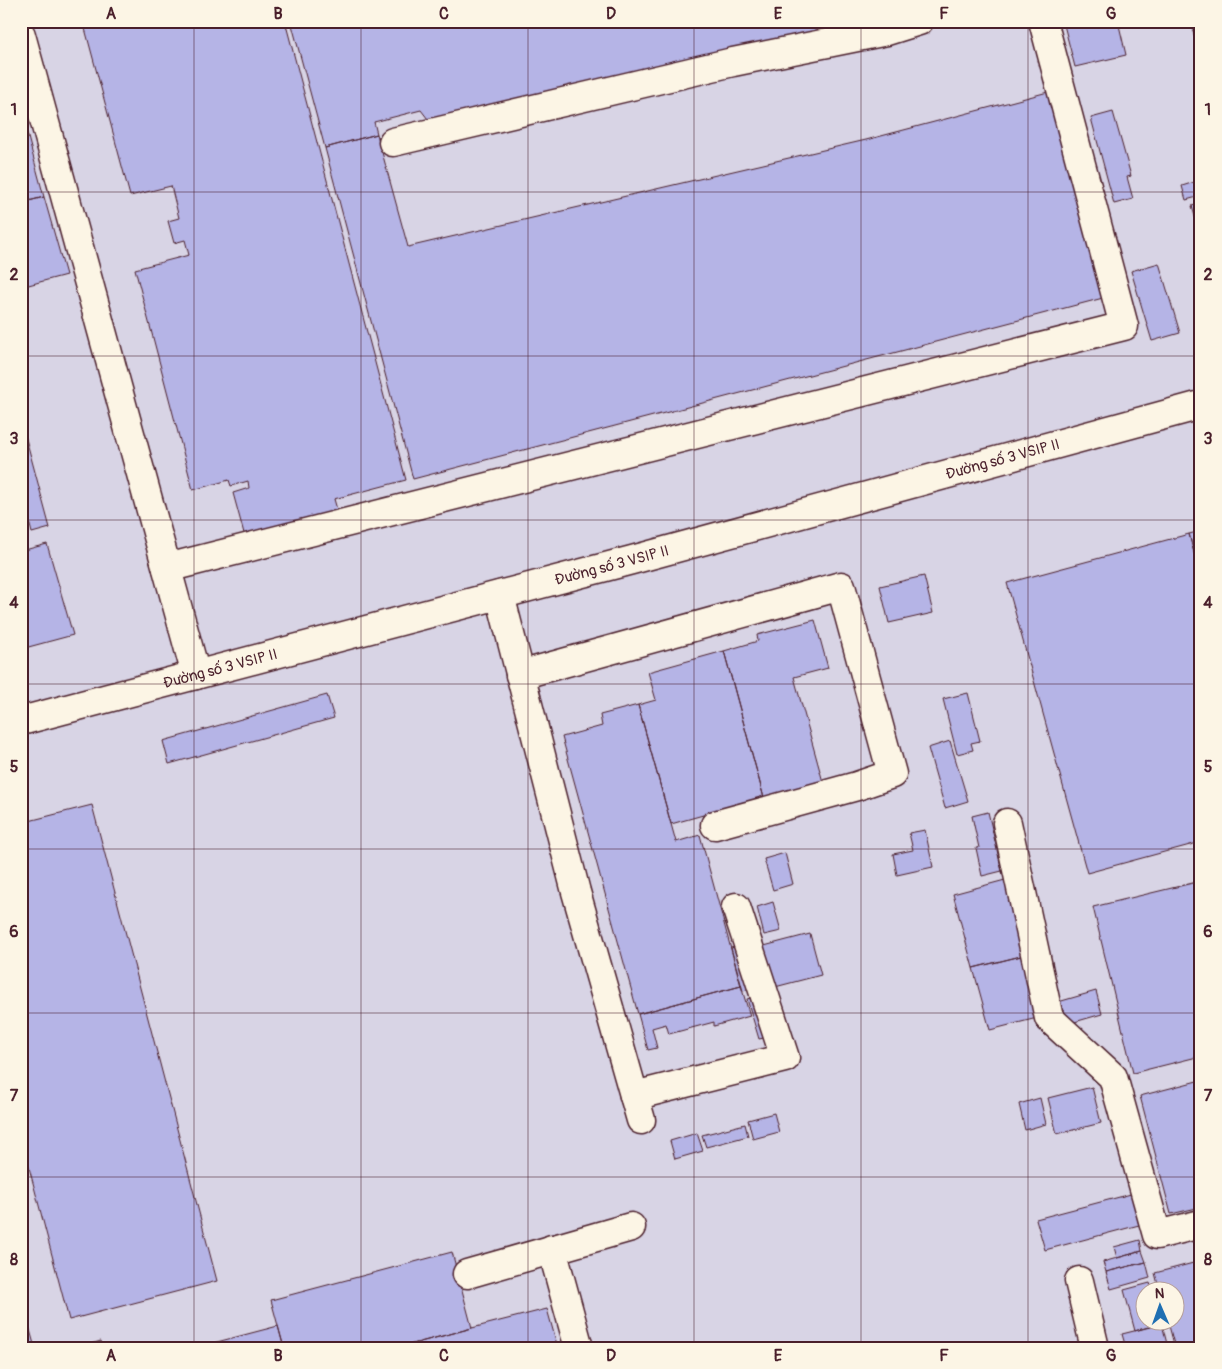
<svg xmlns="http://www.w3.org/2000/svg" width="1222" height="1369" viewBox="0 0 1222 1369" font-family="Pangolin,sans-serif">
<style>
.built{fill:#d8d4e5;fill-rule:evenodd}
.building{fill:#b5b4e6;stroke:#4a1f2b}
.lines{fill:none;stroke-linecap:round;stroke-linejoin:round}
.minor-casing{stroke:#4a1f2b;stroke-width:31}
.minor{stroke:#fcf5e5;stroke-width:28}
.grid{fill:none;stroke:#4a1f2b;stroke-width:1;stroke-opacity:0.55}
.labels{text-anchor:middle;stroke-width:4;stroke-linejoin:round;paint-order:stroke}
.street-label{font-size:15px;fill:#4a1f2b;stroke:#fcf5e5}
.neatline{fill:none;stroke:#4a1f2b;stroke-width:2}
.grid-label{font-size:16px;text-anchor:middle;font-weight:bold;fill:#4a1f2b}
</style>
<rect width="100%" height="100%" fill="#e7e2e5"/>
<filter id="ink" filterUnits="userSpaceOnUse"><feTurbulence type="fractalNoise" baseFrequency=".02" numOctaves="2"/><feDisplacementMap in="SourceGraphic" scale="10" xChannelSelector="R" yChannelSelector="G"/><feConvolveMatrix kernelMatrix="1 2 1 2 8 2 1 2 1" color-interpolation-filters="sRGB"/></filter>
<g filter="url(#ink)">
<!-- built -->
<path class="built" d="M 21,21 L 1201,21 L 1201,1348 L 21,1348 ZM 1144,1292 L 1174,1292 L 1174,1322 L 1144,1322 Z"/>
<!-- building -->
<path class="building" d="M 83,21 L 285,21 L 406,480 L 334,499 L 338,513 L 245,537 L 233,493 L 249,488 L 248,481 L 231,486 L 229,480 L 193,490 L 135,269 L 189,255 L 185,240 L 174,243 L 168,221 L 179,218 L 171,186 L 130,196 Z
M 291,21 L 871,21 L 431,123 L 421,110 L 374,122 L 377,134 L 325,148 Z
M 1063,21 L 1118,21 L 1126,55 L 1075,67 Z
M 1190,21 L 1201,21 L 1201,61 Z
M 1048,92 L 1103,298 L 413,479 L 325,148 L 377,134 L 408,247 L 866,140 Z
M 21,111 L 44,197 L 21,203 Z
M 1113,112 L 1131,176 L 1127,177 L 1133,199 L 1114,204 L 1091,118 Z
M 1201,180 L 1201,196 L 1186,200 L 1182,186 Z
M 44,197 L 66,275 L 21,287 L 21,203 Z
M 1201,203 L 1201,238 L 1192,206 Z
M 1159,263 L 1180,333 L 1152,341 L 1131,271 Z
M 21,420 L 50,528 L 32,533 L 21,491 Z
M 1201,531 L 1201,578 L 1189,534 Z
M 1189,534 L 1201,579 L 1201,842 L 1087,873 L 1007,583 Z
M 47,544 L 73,635 L 21,649 L 21,551 Z
M 924,576 L 933,613 L 889,623 L 880,586 Z
M 815,620 L 828,668 L 794,677 L 823,782 L 764,798 L 724,651 L 758,641 L 757,635 Z
M 724,651 L 764,798 L 671,824 L 638,705 L 656,700 L 648,672 Z
M 968,693 L 980,741 L 971,743 L 973,750 L 957,754 L 943,699 Z
M 327,695 L 334,718 L 169,764 L 163,741 Z
M 638,705 L 676,842 L 700,835 L 741,986 L 638,1014 L 562,737 L 602,726 L 600,715 Z
M 950,741 L 968,801 L 945,808 L 928,748 Z
M 92,805 L 217,1281 L 69,1320 L 21,1137 L 21,823 Z
M 988,812 L 1002,871 L 982,876 L 976,848 L 979,848 L 972,816 Z
M 925,830 L 933,867 L 897,875 L 893,854 L 913,850 L 909,833 Z
M 785,853 L 793,884 L 773,890 L 764,859 Z
M 1005,880 L 1025,955 L 973,968 L 953,894 Z
M 1201,881 L 1201,1056 L 1133,1073 L 1093,907 Z
M 773,902 L 781,931 L 764,935 L 757,907 Z
M 810,934 L 821,975 L 775,987 L 764,946 Z
M 742,945 L 754,988 L 743,991 L 731,948 Z
M 1021,956 L 1037,1018 L 990,1030 L 973,968 Z
M 741,986 L 750,1016 L 714,1026 L 714,1022 L 669,1034 L 666,1024 L 652,1028 L 657,1048 L 648,1050 L 638,1014 Z
M 1096,991 L 1102,1014 L 1071,1023 L 1062,1016 L 1058,1002 Z
M 757,996 L 768,1037 L 759,1039 L 747,999 Z
M 1201,1080 L 1201,1207 L 1171,1214 L 1140,1096 Z
M 1092,1087 L 1101,1123 L 1057,1134 L 1048,1098 Z
M 1040,1098 L 1046,1124 L 1025,1130 L 1019,1104 Z
M 774,1113 L 779,1132 L 753,1139 L 748,1120 Z
M 745,1124 L 748,1136 L 706,1147 L 702,1135 Z
M 697,1133 L 703,1151 L 675,1159 L 670,1141 Z
M 1131,1194 L 1139,1225 L 1045,1250 L 1036,1219 Z
M 1140,1240 L 1142,1251 L 1117,1258 L 1114,1247 Z
M 1142,1251 L 1146,1262 L 1106,1272 L 1103,1262 Z
M 452,1252 L 472,1328 L 398,1348 L 284,1348 L 271,1300 Z
M 1201,1261 L 1201,1348 L 1175,1348 L 1168,1322 L 1174,1322 L 1174,1292 L 1160,1292 L 1155,1273 Z
M 1146,1262 L 1150,1278 L 1111,1289 L 1106,1272 Z
M 1150,1283 L 1153,1292 L 1144,1292 L 1144,1322 L 1161,1322 L 1161,1323 L 1135,1331 L 1124,1290 Z
M 24,1308 L 35,1348 L 21,1348 L 21,1309 Z
M 547,1309 L 558,1348 L 398,1348 L 472,1328 Z
M 1162,1324 L 1168,1348 L 1126,1348 L 1122,1334 Z
M 278,1326 L 284,1348 L 194,1348 Z
M 101,1341 L 103,1348 L 76,1348 Z"/>
<g class="lines">
<!-- minor casing -->
<g class="minor-casing">
<g id="minor">
<path d="M 21,35 L 196,675"/>
<path d="M 393,142 L 733,62 L 887,31 L 919,21"/>
<path d="M 167,568 L 1124,326 L 1043,21"/>
<path d="M 500,595 L 576,892 L 641,1120"/>
<path d="M 520,675 L 841,586 L 892,774 L 857,786 L 715,825"/>
<path id="s1" d="M 21,721 L 632,560 L 1201,405"/>
<path d="M 1007,823 L 1049,1018 L 1113,1077 L 1157,1235 L 1201,1224"/>
<path d="M 634,1096 L 785,1058 L 736,907"/>
<path d="M 552,1249 L 579,1348"/>
<path d="M 467,1274 L 631,1227"/>
<path d="M 1079,1281 L 1095,1348"/>
</g>
</g>
<!-- minor -->
<use href="#minor" class="minor"/>
</g>
</g>
<!-- grid -->
<path class="grid" d="M 194,21 L 194,1348M 361,21 L 361,1348M 528,21 L 528,1348M 694,21 L 694,1348M 861,21 L 861,1348M 1028,21 L 1028,1348M 21,192 L 1201,192M 21,356 L 1201,356M 21,520 L 1201,520M 21,684 L 1201,684M 21,849 L 1201,849M 21,1013 L 1201,1013M 21,1177 L 1201,1177"/>
<g class="labels">
<!-- street labels -->
<g class="street-label">
<text dy="5" stroke="none"><textPath href="#s1" startOffset="1016">Đường số 3 VSIP II</textPath></text>
<text dy="5" stroke="none"><textPath href="#s1" startOffset="611">Đường số 3 VSIP II</textPath></text>
<text dy="5" stroke="none"><textPath href="#s1" startOffset="206">Đường số 3 VSIP II</textPath></text>
</g>
</g>
<!-- margin -->
<rect width="1222" height="1369" fill="none" stroke="#fcf5e5" stroke-width="55"/>
<!-- north arrow -->
<g transform="translate(1160 1306) rotate(358)"><circle r="24" fill="#fcf5e5" stroke="#b59f9b"/>
<path d="M0-4L9 19L0 12L-9 19Z" fill="#1f6fb2"/>
<text y="-8" font-size="14" font-weight="bold" text-anchor="middle" fill="#4a1f2b">N</text>
</g>
<rect x="28" y="28" width="1166" height="1314" class="neatline"/>
<g class="grid-label">
<text x="111" y="19">A</text>
<text x="278" y="19">B</text>
<text x="444" y="19">C</text>
<text x="611" y="19">D</text>
<text x="778" y="19">E</text>
<text x="944" y="19">F</text>
<text x="1111" y="19">G</text>
<text x="14" y="115">1</text>
<text x="1208" y="115">1</text>
<text x="14" y="280">2</text>
<text x="1208" y="280">2</text>
<text x="14" y="444">3</text>
<text x="1208" y="444">3</text>
<text x="14" y="608">4</text>
<text x="1208" y="608">4</text>
<text x="14" y="772">5</text>
<text x="1208" y="772">5</text>
<text x="14" y="937">6</text>
<text x="1208" y="937">6</text>
<text x="14" y="1101">7</text>
<text x="1208" y="1101">7</text>
<text x="14" y="1265">8</text>
<text x="1208" y="1265">8</text>
<text x="111" y="1361">A</text>
<text x="278" y="1361">B</text>
<text x="444" y="1361">C</text>
<text x="611" y="1361">D</text>
<text x="778" y="1361">E</text>
<text x="944" y="1361">F</text>
<text x="1111" y="1361">G</text>
</g>
</svg>
